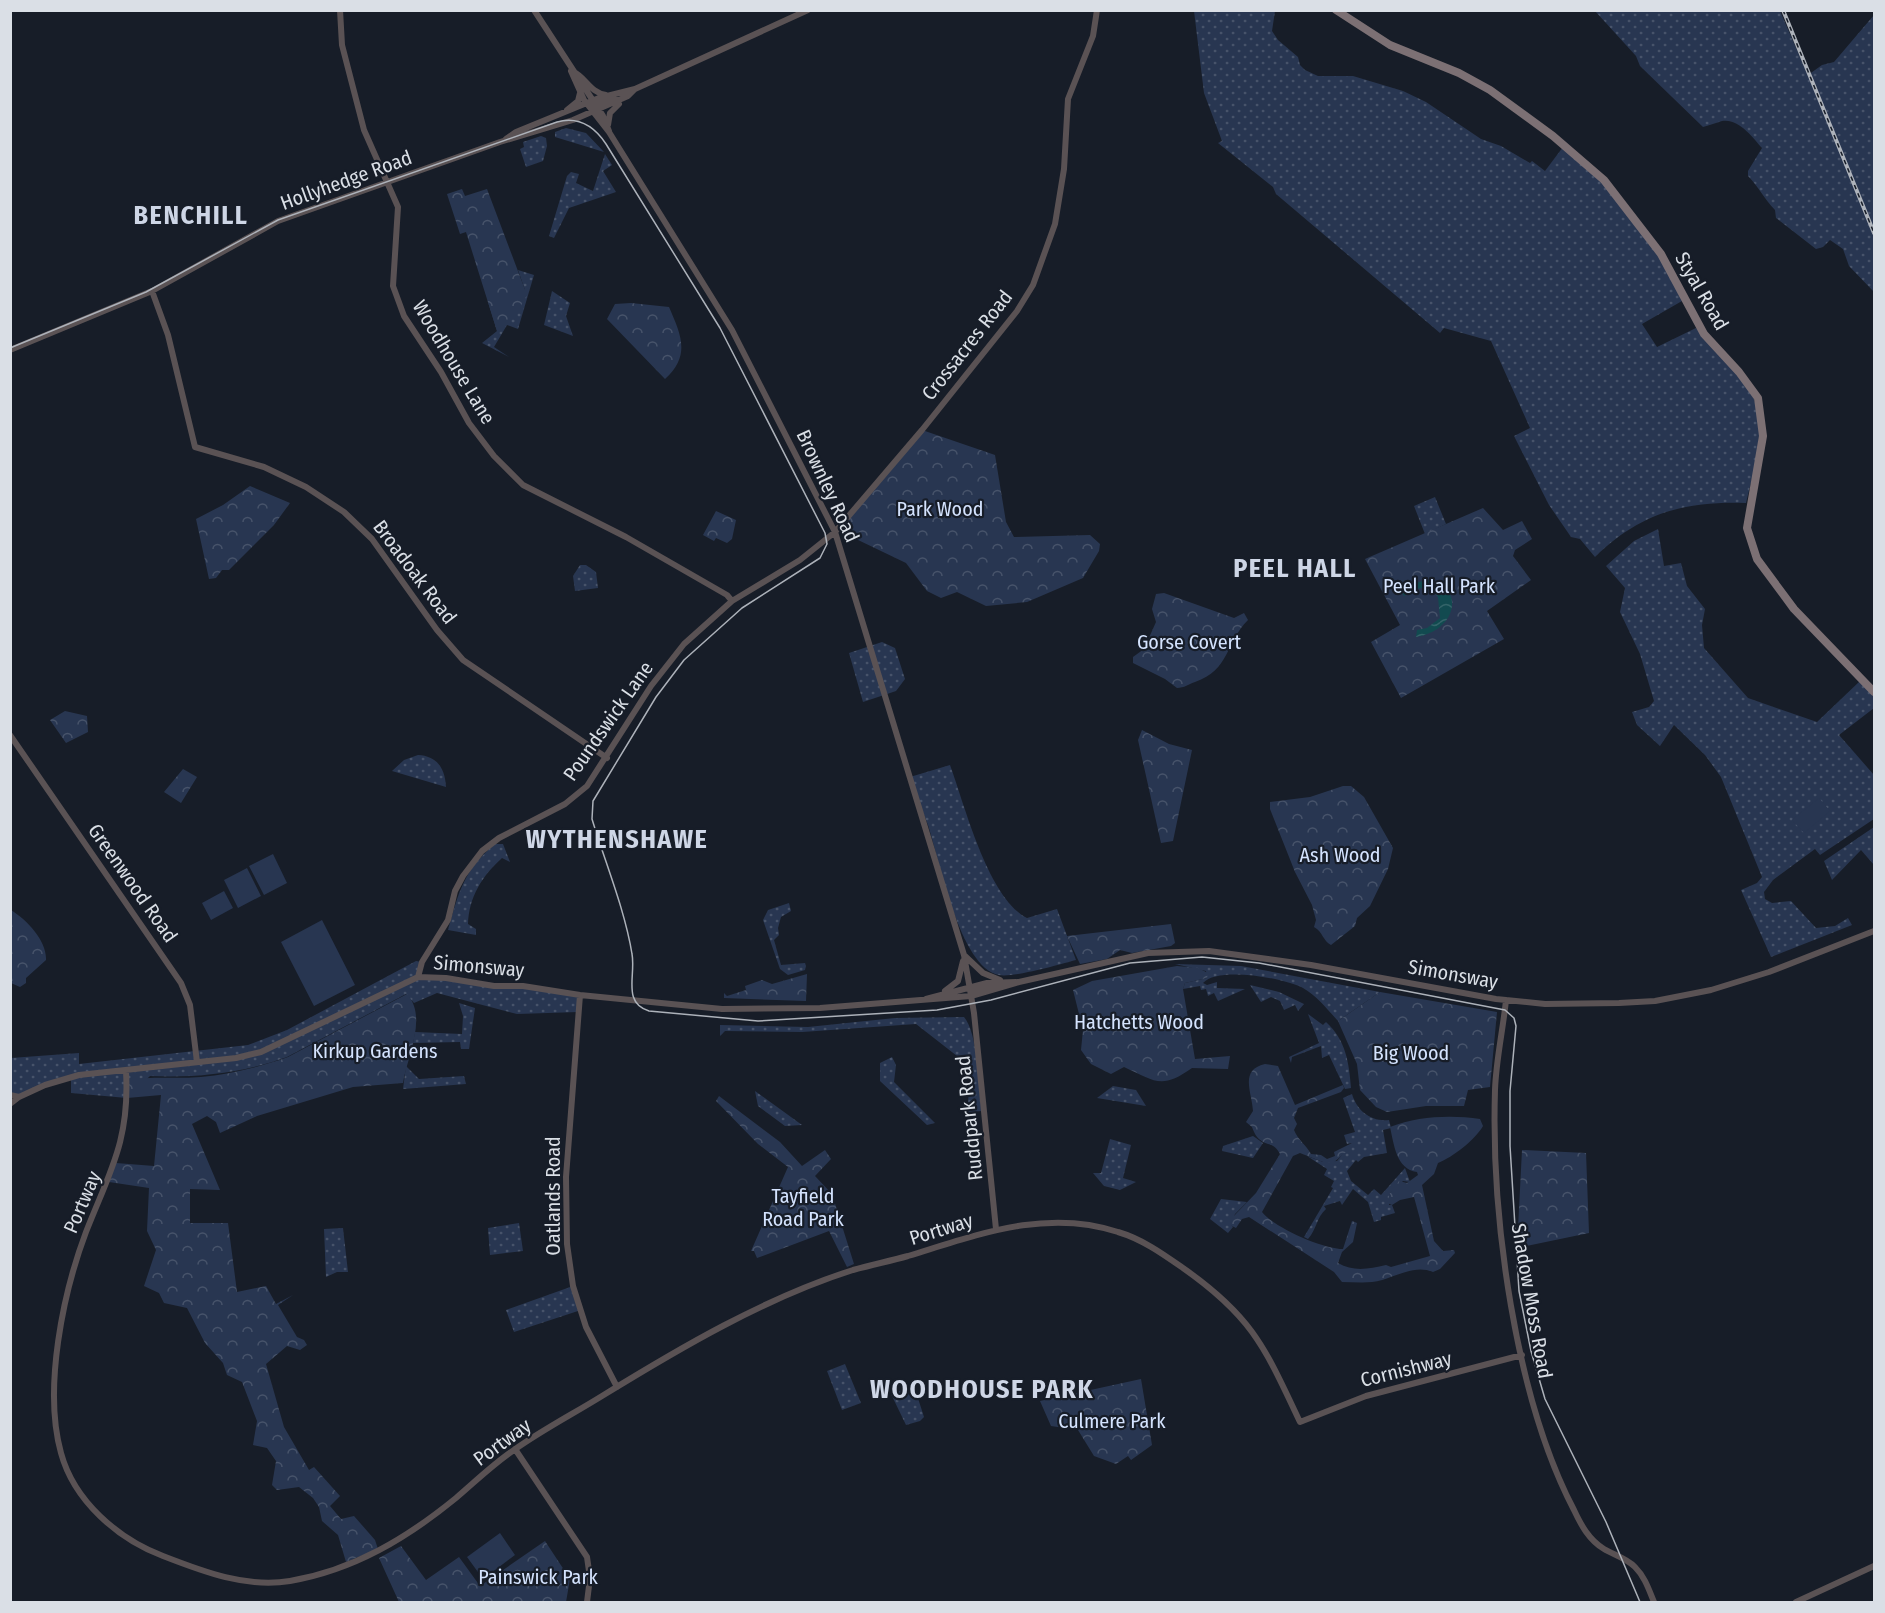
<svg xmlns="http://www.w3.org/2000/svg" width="1885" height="1613" viewBox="0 0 1885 1613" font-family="'Fira Sans Condensed',sans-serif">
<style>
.grass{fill:url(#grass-dots)}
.forest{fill:url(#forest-crowns)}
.pitch{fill:#283651}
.water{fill:url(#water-waves)}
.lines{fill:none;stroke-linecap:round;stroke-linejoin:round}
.tertiary{stroke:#5a5254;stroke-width:6}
.secondary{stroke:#7c7074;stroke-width:8}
.tram{stroke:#adb2ba;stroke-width:1.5}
.rail-casing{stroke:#adb2ba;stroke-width:4}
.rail{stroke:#171d28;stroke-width:1.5;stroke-dasharray:4.5;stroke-linecap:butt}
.labels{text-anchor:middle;stroke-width:4.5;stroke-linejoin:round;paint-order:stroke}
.street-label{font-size:20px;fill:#dadfe6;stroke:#171d28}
.park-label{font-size:20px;fill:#d4e3fe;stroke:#171d28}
.district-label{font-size:26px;font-weight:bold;letter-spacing:1.5px;fill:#ced6e6;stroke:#171d28}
</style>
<defs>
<pattern id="grass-dots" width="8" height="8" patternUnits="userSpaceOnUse" patternTransform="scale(1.5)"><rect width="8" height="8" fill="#283651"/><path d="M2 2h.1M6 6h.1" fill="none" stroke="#47536a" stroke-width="1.8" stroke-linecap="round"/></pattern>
<pattern id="forest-crowns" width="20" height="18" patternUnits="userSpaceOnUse" patternTransform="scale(1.5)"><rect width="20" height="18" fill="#283651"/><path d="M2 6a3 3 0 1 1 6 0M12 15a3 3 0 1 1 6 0" fill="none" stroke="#47536a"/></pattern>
<pattern id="water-waves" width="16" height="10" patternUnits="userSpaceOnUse" patternTransform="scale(1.5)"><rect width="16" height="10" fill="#124a50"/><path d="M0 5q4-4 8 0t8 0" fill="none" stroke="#346469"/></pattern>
</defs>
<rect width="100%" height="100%" fill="#171d28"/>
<!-- grass -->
<path class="grass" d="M 1194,11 L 1275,11 L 1272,31 L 1278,40 L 1298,57 L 1300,65 L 1305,70 L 1318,76 L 1353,76 L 1403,91 L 1426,102 L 1481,139 L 1501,146 L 1530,163 L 1532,161 L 1545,171 L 1563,147 L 1600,180 L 1659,255 L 1682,301 L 1642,324 L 1657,347 L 1696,328 C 1711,347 1730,364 1745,383 C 1771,417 1755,465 1746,503 C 1684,501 1640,513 1595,557 L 1580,539 L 1571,537 L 1549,505 L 1514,436 L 1530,428 L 1491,341 L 1444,328 L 1440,333 L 1276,194 L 1273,187 L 1218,143 L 1222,141 L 1204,93 Z
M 1595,11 L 1780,11 L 1808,75 L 1822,65 L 1834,62 L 1874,15 L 1874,292 L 1849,266 L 1843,249 L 1830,240 L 1823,247 L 1816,249 L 1776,218 L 1775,210 C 1764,199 1759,187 1748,176 L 1748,171 L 1762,148 C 1753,138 1739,118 1722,121 C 1716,123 1710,125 1703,127 L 1640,66 L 1636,56 Z
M 566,128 L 586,133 L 604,152 L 555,137 L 555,132 Z
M 541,136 L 546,138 L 547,146 L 543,161 L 526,167 L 520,149 L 524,147 L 523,142 Z
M 605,154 L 612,165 L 603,171 L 616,192 L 569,208 L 554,238 L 549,236 L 567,176 L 571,172 L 579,174 L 576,183 L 593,191 Z
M 518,270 L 534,275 L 518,329 L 507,325 L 494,347 L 509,357 L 482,343 L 497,331 L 488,302 L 521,296 L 525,290 Z
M 552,291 L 570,303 L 566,316 L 573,336 L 544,325 Z
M 1435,497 L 1446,524 L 1425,534 L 1414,506 Z
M 1658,529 L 1664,566 L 1681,563 L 1687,586 L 1705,609 L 1702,625 L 1704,648 L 1748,698 L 1817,722 L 1860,681 L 1874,696 L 1874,708 L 1839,735 L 1874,775 L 1874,819 L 1820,855 L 1815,849 L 1773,880 L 1764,892 L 1765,899 L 1772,903 L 1791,901 L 1816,928 L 1835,926 L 1848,918 L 1852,925 L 1771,957 L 1741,890 L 1757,883 L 1762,877 L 1721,777 L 1705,755 L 1674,725 L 1660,746 L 1637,725 L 1632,712 L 1649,707 L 1654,701 L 1640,654 L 1620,612 L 1625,588 L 1606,566 L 1634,541 Z
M 580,565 L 586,565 L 596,572 L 598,588 L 575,591 L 573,576 Z
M 882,642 L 895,648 L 905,679 L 896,691 L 863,702 L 849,653 Z
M 418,755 C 437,756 445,768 446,787 L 392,771 L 404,760 Z
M 950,765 C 965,806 988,898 1027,918 L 1057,909 L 1076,960 C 1061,964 1013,978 999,975 C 960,968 939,859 928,825 C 922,809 915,794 910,777 Z
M 1874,827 L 1874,865 L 1861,850 L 1832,880 L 1824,861 Z
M 495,844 L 503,844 L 510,862 L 502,858 C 482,876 469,897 468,924 L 476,929 L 476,935 L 448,930 C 458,894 464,869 495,844 Z
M 789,903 L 791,911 L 781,917 L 778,928 L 779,935 L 774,940 L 781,965 L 805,963 L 806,966 L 805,970 L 788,975 L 780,969 L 763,920 L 768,910 Z
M 416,961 L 422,962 L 419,976 L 523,986 L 580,995 L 578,1012 L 517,1014 L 437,993 L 414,1003 L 406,994 L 287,1057 C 243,1073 197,1078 150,1076 L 127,1098 L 71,1093 L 71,1078 L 19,1097 L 11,1094 L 11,1058 L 79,1053 L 79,1064 L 248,1045 L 287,1030 Z
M 1175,964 L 1241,966 L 1380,992 L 1338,1021 C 1327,1009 1317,996 1303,988 C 1284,978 1218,966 1203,983 L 1207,985 L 1217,982 L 1217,988 L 1245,989 L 1218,1001 L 1214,993 L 1208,996 L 1206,989 L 1201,990 L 1200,986 L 1183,989 L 1185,983 L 1207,978 L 1206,971 Z
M 1250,985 L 1279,992 L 1304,1004 L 1298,1011 L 1295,1005 L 1284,1010 L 1280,1001 L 1271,997 L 1261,1002 Z
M 459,1003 L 475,1008 L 469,1049 L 461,1049 L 460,1042 L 413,1043 L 415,1032 L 462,1034 L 463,1016 Z
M 1308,1014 L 1323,1025 L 1326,1022 C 1346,1040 1349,1063 1351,1088 L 1345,1089 L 1329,1055 L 1322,1058 L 1321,1046 L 1292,1057 L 1291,1063 L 1289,1057 L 1319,1043 Z
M 964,1017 C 978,1033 979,1089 982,1111 L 968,1112 L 969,1069 L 966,1063 L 916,1024 L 802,1032 L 725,1031 L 720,1036 L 720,1025 L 808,1027 L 895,1018 Z
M 892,1057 L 896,1065 L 894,1082 L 935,1123 L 927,1125 L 880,1081 L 880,1063 Z
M 406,1066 L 419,1079 L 464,1076 L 466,1084 L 403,1089 Z
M 1113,1086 L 1136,1090 L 1146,1106 L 1097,1098 Z
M 755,1091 L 802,1125 L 785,1126 L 758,1106 Z
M 1352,1094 C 1357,1111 1371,1122 1389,1120 L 1391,1128 L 1383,1130 L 1387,1153 L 1364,1157 L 1358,1162 L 1356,1160 L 1347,1171 L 1351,1181 L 1368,1195 L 1374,1189 L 1381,1195 L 1405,1168 L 1410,1182 L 1403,1181 L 1390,1193 L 1389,1205 L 1392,1205 L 1395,1213 L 1381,1217 L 1381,1220 L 1374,1222 L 1368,1202 L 1353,1189 L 1342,1205 L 1340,1201 L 1324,1206 L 1326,1209 C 1316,1218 1317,1229 1308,1239 L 1304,1237 L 1333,1188 L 1331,1187 L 1334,1181 L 1324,1175 L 1327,1169 L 1307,1156 L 1323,1162 L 1337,1161 L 1352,1143 L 1347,1144 L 1344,1135 L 1355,1132 L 1343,1098 Z
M 1253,1136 L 1263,1143 L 1253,1158 L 1222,1151 L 1223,1146 Z
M 1110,1139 L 1131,1145 L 1123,1178 L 1136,1182 L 1120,1190 L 1104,1186 L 1093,1173 L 1101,1173 Z
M 1221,1199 L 1247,1202 L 1235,1214 L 1231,1225 L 1233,1227 L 1228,1233 L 1210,1219 Z
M 519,1223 L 523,1251 L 490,1255 L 488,1228 Z
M 343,1228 L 348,1272 L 337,1272 L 326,1277 L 324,1229 Z
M 573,1286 L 581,1310 L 514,1332 L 506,1310 Z
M 845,1364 L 861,1403 L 842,1410 L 827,1371 Z
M 910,1387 L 915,1389 L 924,1417 L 920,1421 L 906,1425 L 891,1394 Z"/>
<!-- forest -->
<path class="forest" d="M 462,189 L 465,196 L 487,189 L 527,295 L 515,316 L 497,331 L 466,232 L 460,234 L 447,194 Z
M 631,303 L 669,307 C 681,335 691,355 665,379 L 607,319 L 615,304 Z
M 922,430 L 995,455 L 1006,522 L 1014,537 L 1090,535 L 1100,544 L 1099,551 L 1083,578 L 1027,602 L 986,606 L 957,592 L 941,598 L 927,591 L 906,563 L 856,539 L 843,526 Z
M 250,486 L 290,503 L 274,525 L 229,570 L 222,570 L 216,578 L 209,579 L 196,519 L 223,505 Z
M 1483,508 L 1503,530 L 1522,521 L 1532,539 L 1515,550 L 1513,556 L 1531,580 L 1487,611 L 1504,639 L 1401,698 L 1371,642 L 1400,625 L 1365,559 Z
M 716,511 L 736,520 L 732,539 L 727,543 L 716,538 L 714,541 L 703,535 Z
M 1164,593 L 1234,618 L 1244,613 L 1248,620 C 1225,643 1230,670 1195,682 C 1189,684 1184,688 1177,688 L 1165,679 L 1133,663 L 1133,657 L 1144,649 L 1156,622 L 1152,609 L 1156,594 Z
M 65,711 L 87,716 L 88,732 L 66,743 L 50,720 Z
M 1142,730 L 1169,744 L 1192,750 L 1173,841 L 1161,843 L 1138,740 Z
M 183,769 L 197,777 L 181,803 L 164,792 Z
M 1343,786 L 1351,786 L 1364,797 L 1393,848 L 1388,869 L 1370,906 L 1357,918 L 1355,926 L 1331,945 C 1323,941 1323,932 1314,927 L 1316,920 L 1312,905 L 1295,872 L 1270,809 L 1270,802 L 1310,797 Z
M 11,910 C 27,920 47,941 46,960 L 26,978 L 26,983 L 20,987 L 11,983 Z
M 1171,924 L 1175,943 L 1171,946 L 1132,953 L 1120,950 L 1107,959 L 1080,964 L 1067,936 Z
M 1177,966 L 1198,968 L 1208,973 L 1207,978 L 1185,983 L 1183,989 L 1195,1059 L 1230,1056 L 1228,1069 L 1192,1068 C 1161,1090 1155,1081 1124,1067 L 1111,1074 L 1091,1064 L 1081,1050 L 1083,1030 L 1073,990 L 1092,981 Z
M 807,974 L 806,1001 L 724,998 L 724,993 L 727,996 L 746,990 L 745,986 L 762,980 L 772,984 Z
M 1380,992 L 1497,1012 L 1490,1087 L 1468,1090 L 1464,1106 L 1426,1106 L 1387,1112 L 1376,1107 L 1360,1090 L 1357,1064 L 1338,1021 Z
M 407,994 C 428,1017 407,1057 403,1083 L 353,1087 L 257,1116 L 220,1133 L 216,1122 L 207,1116 L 192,1124 L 220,1190 L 190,1189 L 190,1223 L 228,1223 L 237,1292 L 266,1286 L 276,1304 L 293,1295 L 278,1305 L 297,1337 L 304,1340 L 307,1345 L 300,1350 L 287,1346 L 266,1364 L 284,1427 L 309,1470 L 314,1467 L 340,1496 L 330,1506 L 341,1519 L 354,1516 L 375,1540 L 378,1549 L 346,1562 L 338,1535 L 322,1521 L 319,1507 L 313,1498 L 299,1487 L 277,1490 L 272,1485 L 276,1461 L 267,1448 L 253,1445 L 257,1421 L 242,1382 L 227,1375 L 223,1363 L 205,1343 L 187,1308 L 164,1303 L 159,1293 L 144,1286 L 156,1250 L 147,1231 L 149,1188 L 109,1182 L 116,1163 L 154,1166 L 161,1095 L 127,1098 L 127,1080 C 152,1076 176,1079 201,1077 C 230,1074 260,1067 288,1057 Z
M 1265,1064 L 1278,1066 L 1295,1105 L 1343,1085 L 1344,1088 L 1341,1092 L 1298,1108 L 1294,1118 L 1297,1124 L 1294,1130 C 1298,1140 1306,1145 1311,1154 L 1321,1155 L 1327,1159 L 1335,1156 L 1334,1152 L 1352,1143 L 1352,1147 L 1333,1163 L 1323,1162 L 1300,1153 L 1293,1156 L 1262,1212 C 1275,1228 1323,1249 1343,1249 L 1352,1221 L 1357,1223 L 1353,1242 L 1342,1252 L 1338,1263 C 1353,1272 1369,1269 1386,1265 L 1391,1267 L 1430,1256 L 1414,1197 L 1400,1200 L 1392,1205 L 1387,1203 L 1390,1193 L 1399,1181 L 1407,1183 L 1418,1175 L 1417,1172 C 1396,1169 1394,1144 1390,1127 C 1419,1116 1451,1115 1480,1119 L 1483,1126 C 1475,1140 1453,1157 1438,1163 L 1434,1174 L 1422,1185 L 1434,1241 L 1443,1251 L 1454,1250 L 1455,1253 L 1440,1269 L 1433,1272 C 1413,1263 1392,1280 1372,1282 C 1362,1283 1352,1282 1342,1282 L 1334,1272 L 1249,1217 L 1242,1219 L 1236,1228 L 1230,1225 L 1230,1220 L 1256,1193 L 1280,1154 C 1272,1138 1260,1150 1252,1127 L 1246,1122 L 1253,1111 C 1252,1092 1239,1070 1265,1064 Z
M 719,1096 L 780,1142 L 802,1166 L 825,1150 L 831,1159 L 815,1176 L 832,1194 L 854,1264 L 847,1267 L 829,1231 L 757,1258 L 754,1251 L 751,1251 L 788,1167 L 758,1144 L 716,1101 Z
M 1522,1150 L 1586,1153 L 1589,1233 L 1517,1248 Z
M 1141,1379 L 1152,1445 L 1131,1460 L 1128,1456 L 1116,1464 L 1094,1456 L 1078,1430 L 1051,1426 L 1040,1401 Z
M 545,1541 L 570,1579 L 566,1602 L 399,1602 L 379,1558 L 401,1546 L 426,1580 L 459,1557 L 480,1586 Z"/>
<!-- pitch -->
<path class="pitch" d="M 1819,798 L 1830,811 L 1804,833 L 1792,820 Z
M 273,854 L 287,883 L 264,895 L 249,866 Z
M 247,868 L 261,896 L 238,908 L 224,880 Z
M 224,891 L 233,908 L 211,920 L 202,903 Z
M 322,920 L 355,985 L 314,1006 L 281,942 Z
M 500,1533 L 515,1555 L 483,1579 L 467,1557 Z"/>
<!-- water -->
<path class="water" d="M 1428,580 C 1466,587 1457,631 1416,637 L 1417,630 L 1427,628 L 1440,618 L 1438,597 L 1431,588 L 1420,588 L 1404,596 L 1402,592 L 1410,584 Z"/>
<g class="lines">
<!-- tertiary -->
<path class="tertiary" d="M 340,10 L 342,45 L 364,130 L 398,207 L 393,286 L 404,316 L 441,372 L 469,423 L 494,456 L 523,485 L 626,537 L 727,595 L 732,601
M 534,10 L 603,116 L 609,131
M 571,71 L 584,100 L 609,132 L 732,330 L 835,532 L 964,955 L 974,1013 L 996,1229
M 572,71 C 586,77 589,92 606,95
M 593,106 L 617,98
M 567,110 L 578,101 L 580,93
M 608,125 L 610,113 L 619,104
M 506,139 L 516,132 L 599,98 L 635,89 L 808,10
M 152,291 L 168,335 L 195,447 L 264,467 L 306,487 L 344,512 L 372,539 L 437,630 L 463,660 L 607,758
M 10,350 L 152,291 L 278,221 L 500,142 L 573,120 L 628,96 L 635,89
M 10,735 L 181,983 L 190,1005 L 197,1062
M 965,956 L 983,973 L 1000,980
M 418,977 L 422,962 L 448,920 L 455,891 L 463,876 L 482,851 L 499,838 L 565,804 L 587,786 L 651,686 L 684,644 L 732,601 L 800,560 L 835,532 L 922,430 L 1017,311 L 1033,285 L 1055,224 L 1064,169 L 1068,99 L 1093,36 L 1097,10
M 970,988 L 975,991 L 995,987
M 945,991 L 958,981 L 963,961
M 580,995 L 566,1177 L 567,1244 L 573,1286 L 586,1327 L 617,1387
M 926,999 L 987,983 L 1016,982
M 1506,1000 C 1503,1030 1496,1060 1495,1090 C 1491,1217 1515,1397 1574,1510 C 1581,1525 1589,1540 1604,1549 C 1614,1555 1626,1558 1635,1567 C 1645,1577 1649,1590 1654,1602
M 126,1071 C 130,1140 110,1171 86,1232 C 63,1293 43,1389 61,1453 C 74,1501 118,1539 163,1556 C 204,1572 246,1588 290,1581 C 354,1570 407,1538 456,1498 C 475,1482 493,1464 514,1450 C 542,1430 573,1414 602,1396 C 680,1348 765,1298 853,1270 C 871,1265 890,1261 908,1256 C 977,1235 1046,1208 1118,1232 C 1142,1239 1163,1254 1183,1268 C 1253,1317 1265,1348 1300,1422 L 1366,1396 L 1522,1355
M 10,1095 L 19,1097
M 10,1104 L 19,1097 L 45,1085 L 79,1075 L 236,1058 L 261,1052 L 418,977 L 446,978 L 494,986 L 523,986 L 580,995 L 722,1009 L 820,1008 L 971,996 L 1019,982 L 1148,953 L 1209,951 L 1311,965 L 1496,999 L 1545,1004 L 1619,1003 L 1655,1001 L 1711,990 L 1769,972 L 1874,931
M 515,1449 L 587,1557 L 590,1578 L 587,1602
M 1796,1602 L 1874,1566"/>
<!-- secondary -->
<path class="secondary" d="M 1336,10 L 1390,45 L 1459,73 L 1490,90 L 1553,136 L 1604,180 L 1661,254 L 1704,334 L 1739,372 L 1758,398 L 1763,436 L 1747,528 L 1757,559 L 1794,609 L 1874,692"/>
<!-- tram -->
<path class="tram" d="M 10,348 L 146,292 L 278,220 L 557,122 C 579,116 594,126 606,144 L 720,328 L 825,533 L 827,544 L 820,558 L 742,608 L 684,660 L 656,697 L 593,801 L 592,819 C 605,862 625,910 632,954 C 636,975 622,1003 649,1011 L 758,1021 L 937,1010 L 991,1000 L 1130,963 L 1202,957 L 1259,963 L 1505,1010 L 1514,1018 L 1516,1026 L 1510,1091 L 1510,1146 L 1519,1291 L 1531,1351 L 1545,1399 L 1606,1522 L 1640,1602"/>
<!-- rail casing -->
<g class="rail-casing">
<path id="rail" d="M 1783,10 L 1874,233"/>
</g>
<!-- rail -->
<use href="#rail" class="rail"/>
</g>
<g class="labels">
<!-- street labels -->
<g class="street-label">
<text transform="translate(346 180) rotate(-20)" y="7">Hollyhedge Road</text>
<text transform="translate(1702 291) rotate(60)" y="7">Styal Road</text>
<text transform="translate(967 345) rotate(-52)" y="7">Crossacres Road</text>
<text transform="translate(454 362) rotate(59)" y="7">Woodhouse Lane</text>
<text transform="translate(828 486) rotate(65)" y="7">Brownley Road</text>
<text transform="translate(415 572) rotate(53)" y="7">Broadoak Road</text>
<text transform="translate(608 721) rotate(-55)" y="7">Poundswick Lane</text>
<text transform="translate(133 883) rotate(55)" y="7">Greenwood Road</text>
<text transform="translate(479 966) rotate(5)" y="7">Simonsway</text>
<text transform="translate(1453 974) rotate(10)" y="7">Simonsway</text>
<text transform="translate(969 1118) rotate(-96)" y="7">Ruddpark Road</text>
<text transform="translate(553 1196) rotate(-90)" y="7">Oatlands Road</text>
<text transform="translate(82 1202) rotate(-67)" y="7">Portway</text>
<text transform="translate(941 1229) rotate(-17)" y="7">Portway</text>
<text transform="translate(1532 1301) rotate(80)" y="7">Shadow Moss Road</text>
<text transform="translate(1406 1369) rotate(-14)" y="7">Cornishway</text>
<text transform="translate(502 1442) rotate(-36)" y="7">Portway</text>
</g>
<!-- park labels -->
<g class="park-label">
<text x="940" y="516">Park Wood</text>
<text x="1439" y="593">Peel Hall Park</text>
<text x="1189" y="649">Gorse Covert</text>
<text x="1340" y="862">Ash Wood</text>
<text x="1139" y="1029">Hatchetts Wood</text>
<text x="375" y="1058">Kirkup Gardens</text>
<text x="1411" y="1060">Big Wood</text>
<text x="803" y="1203">Tayfield<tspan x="803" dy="23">Road Park</tspan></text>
<text x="1112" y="1428">Culmere Park</text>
<text x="538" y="1584">Painswick Park</text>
</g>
<!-- district labels -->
<g class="district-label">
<text x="191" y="224">BENCHILL</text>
<text x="1295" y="577">PEEL HALL</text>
<text x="617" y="848">WYTHENSHAWE</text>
<text x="982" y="1398">WOODHOUSE PARK</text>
</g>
</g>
<!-- border -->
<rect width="1885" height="1613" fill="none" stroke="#dadfe6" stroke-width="24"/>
</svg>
